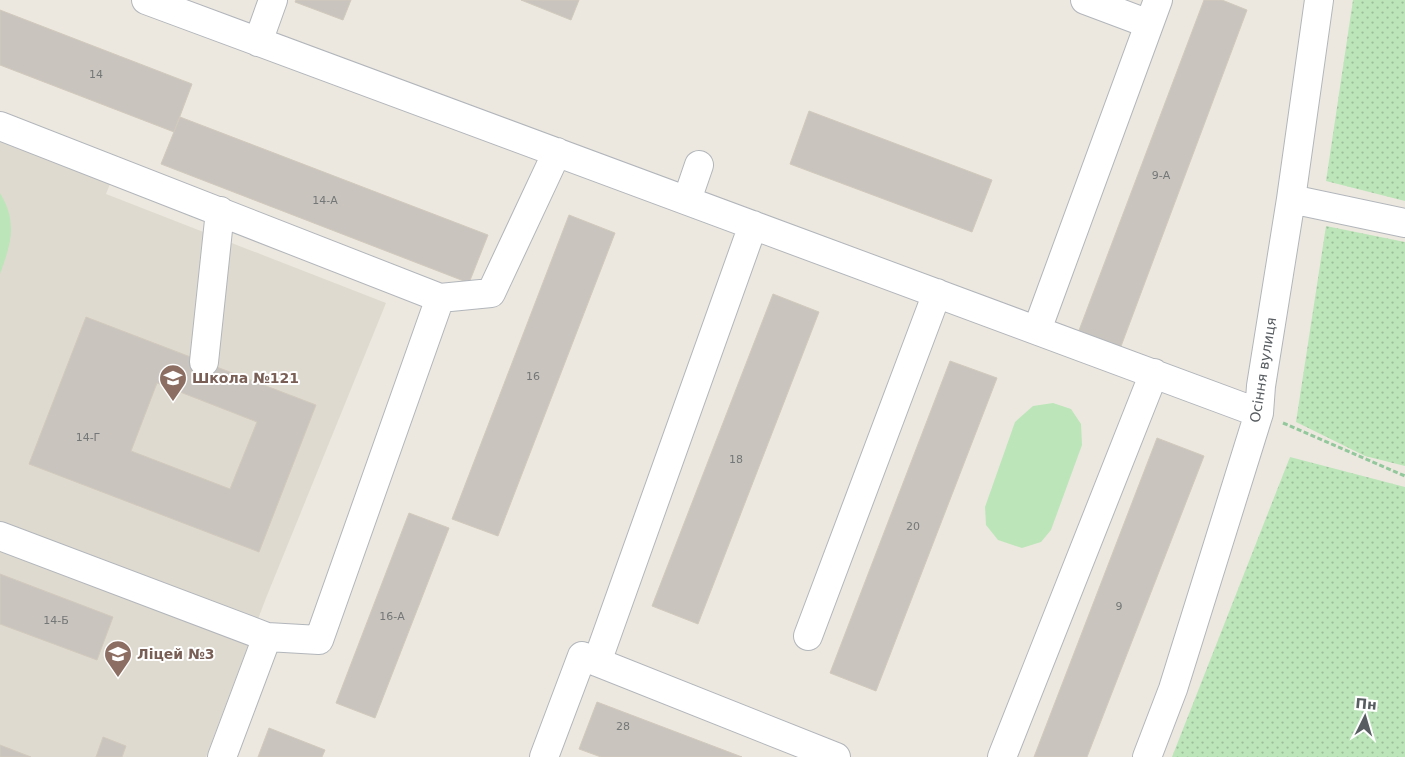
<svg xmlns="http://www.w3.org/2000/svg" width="1405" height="757" viewBox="0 0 1405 757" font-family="'DejaVu Sans',sans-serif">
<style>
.education{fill:#dfdacf}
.grass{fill:url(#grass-dots)}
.pitch{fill:#bce6b9}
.building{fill:#c9c5be;stroke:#d1c9bd;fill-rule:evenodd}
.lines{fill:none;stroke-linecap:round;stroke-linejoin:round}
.minor-casing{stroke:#b2b6bb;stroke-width:30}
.path{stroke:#92c89c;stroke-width:3;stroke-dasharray:5 2.5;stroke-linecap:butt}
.minor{stroke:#fff;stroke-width:28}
.labels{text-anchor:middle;stroke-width:4;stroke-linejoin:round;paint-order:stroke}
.number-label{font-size:11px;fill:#747778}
.street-label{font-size:14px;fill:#585d61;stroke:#fff}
.education-label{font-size:14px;font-weight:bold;fill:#785e54;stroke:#fff;text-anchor:start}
</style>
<defs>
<pattern id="grass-dots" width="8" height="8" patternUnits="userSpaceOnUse" patternTransform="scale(1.25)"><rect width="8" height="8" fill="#bce6b9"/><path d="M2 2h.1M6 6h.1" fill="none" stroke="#9cbe9a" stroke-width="1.8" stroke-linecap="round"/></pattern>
</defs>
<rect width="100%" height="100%" fill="#ece8df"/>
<!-- education -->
<path class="education" d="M 0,130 L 114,174 L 106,194 L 386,303 L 266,598 L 206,757 L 0,757 Z"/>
<!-- grass -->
<path class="grass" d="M 1353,0 L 1405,0 L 1405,201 L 1326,181 Z
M 1326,226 L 1405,242 L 1405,466 L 1365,456 L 1296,422 Z
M 1290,457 L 1405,487 L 1405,757 L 1172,757 Z"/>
<!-- pitch -->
<path class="pitch" d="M 0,193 C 18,222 11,244 0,274 Z
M 1053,403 L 1071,409 L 1081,424 L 1082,445 L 1051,530 L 1041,542 L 1022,548 L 998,540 L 986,525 L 985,507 L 1015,422 L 1033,406 Z"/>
<!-- building -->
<path class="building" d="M 296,0 L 351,0 L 343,20 L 295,2 Z
M 521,0 L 579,0 L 571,20 Z
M 1204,0 L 1222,0 L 1247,10 L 1117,357 L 1075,341 Z
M 0,10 L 192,84 L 174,132 L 0,65 Z
M 809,111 L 992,180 L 972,232 L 790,164 Z
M 180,117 L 488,235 L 469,283 L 161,164 Z
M 569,215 L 615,233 L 498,536 L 452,519 Z
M 773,294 L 819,312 L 698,624 L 652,606 Z
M 86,317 L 316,405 L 259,552 L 29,464 ZM 157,383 L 257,422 L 230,489 L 131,451 Z
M 950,361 L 997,378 L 876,691 L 830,673 Z
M 1157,438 L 1204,456 L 1087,757 L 1034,757 Z
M 409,513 L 449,528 L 375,718 L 336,703 Z
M 0,574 L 113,617 L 97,660 L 0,624 Z
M 597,702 L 742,757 L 601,757 L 579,749 Z
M 269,728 L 325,750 L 322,757 L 258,757 Z
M 103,737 L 126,746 L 122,757 L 96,757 Z
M 0,745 L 31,757 L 0,757 Z"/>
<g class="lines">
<!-- minor casing -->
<g class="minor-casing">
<path id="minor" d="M 146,0 L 1259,413
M 1085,0 L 1149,24
M 258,42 L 273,0
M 0,126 L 440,298
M 1291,199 L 1405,223
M 687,200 L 699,165
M 1037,330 L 1158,0
M 204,362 L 220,211
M 0,536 L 267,637
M 808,636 L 937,293
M 597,662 L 753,225
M 222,757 L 267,637 L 319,640 L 440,298 L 491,293 L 557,152
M 544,757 L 582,656 L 836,757
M 1002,757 L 1154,373
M 1147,757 L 1173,689 L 1259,413 L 1261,386 L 1291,199 L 1319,0"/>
</g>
<!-- path -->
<path class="path" d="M 1283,423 L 1405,476"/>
<!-- minor -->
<use href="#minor" class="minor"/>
</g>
<!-- icons -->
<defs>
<g id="school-pin" transform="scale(1.4375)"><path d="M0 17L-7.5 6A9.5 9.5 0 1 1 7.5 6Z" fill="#8d6e63" stroke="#fff"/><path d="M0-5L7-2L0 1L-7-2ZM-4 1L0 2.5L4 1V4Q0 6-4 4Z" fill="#fff"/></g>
</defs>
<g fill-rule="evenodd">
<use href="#school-pin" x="173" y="378"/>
<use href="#school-pin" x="118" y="654"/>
</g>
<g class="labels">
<!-- number labels -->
<g class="number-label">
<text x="96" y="78">14</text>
<text x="1161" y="179">9-А</text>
<text x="325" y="204">14-А</text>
<text x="533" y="380">16</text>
<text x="88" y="441">14-Г</text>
<text x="736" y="463">18</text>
<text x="913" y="530">20</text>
<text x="1119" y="610">9</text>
<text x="392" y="620">16-А</text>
<text x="56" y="624">14-Б</text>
<text x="623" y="730">28</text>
</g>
<!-- street labels -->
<g class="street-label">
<text transform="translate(1263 370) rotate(-81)" y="5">Осіння вулиця</text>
</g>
<!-- education labels -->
<g class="education-label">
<text x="192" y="383">Школа №121</text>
<text x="137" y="659">Ліцей №3</text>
</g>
</g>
<!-- north arrow -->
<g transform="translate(1365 717) rotate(5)" stroke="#ffffff" stroke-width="4" paint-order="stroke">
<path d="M0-4L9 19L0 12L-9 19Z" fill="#585d61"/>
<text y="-8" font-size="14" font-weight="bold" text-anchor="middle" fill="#585d61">Пн</text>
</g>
</svg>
